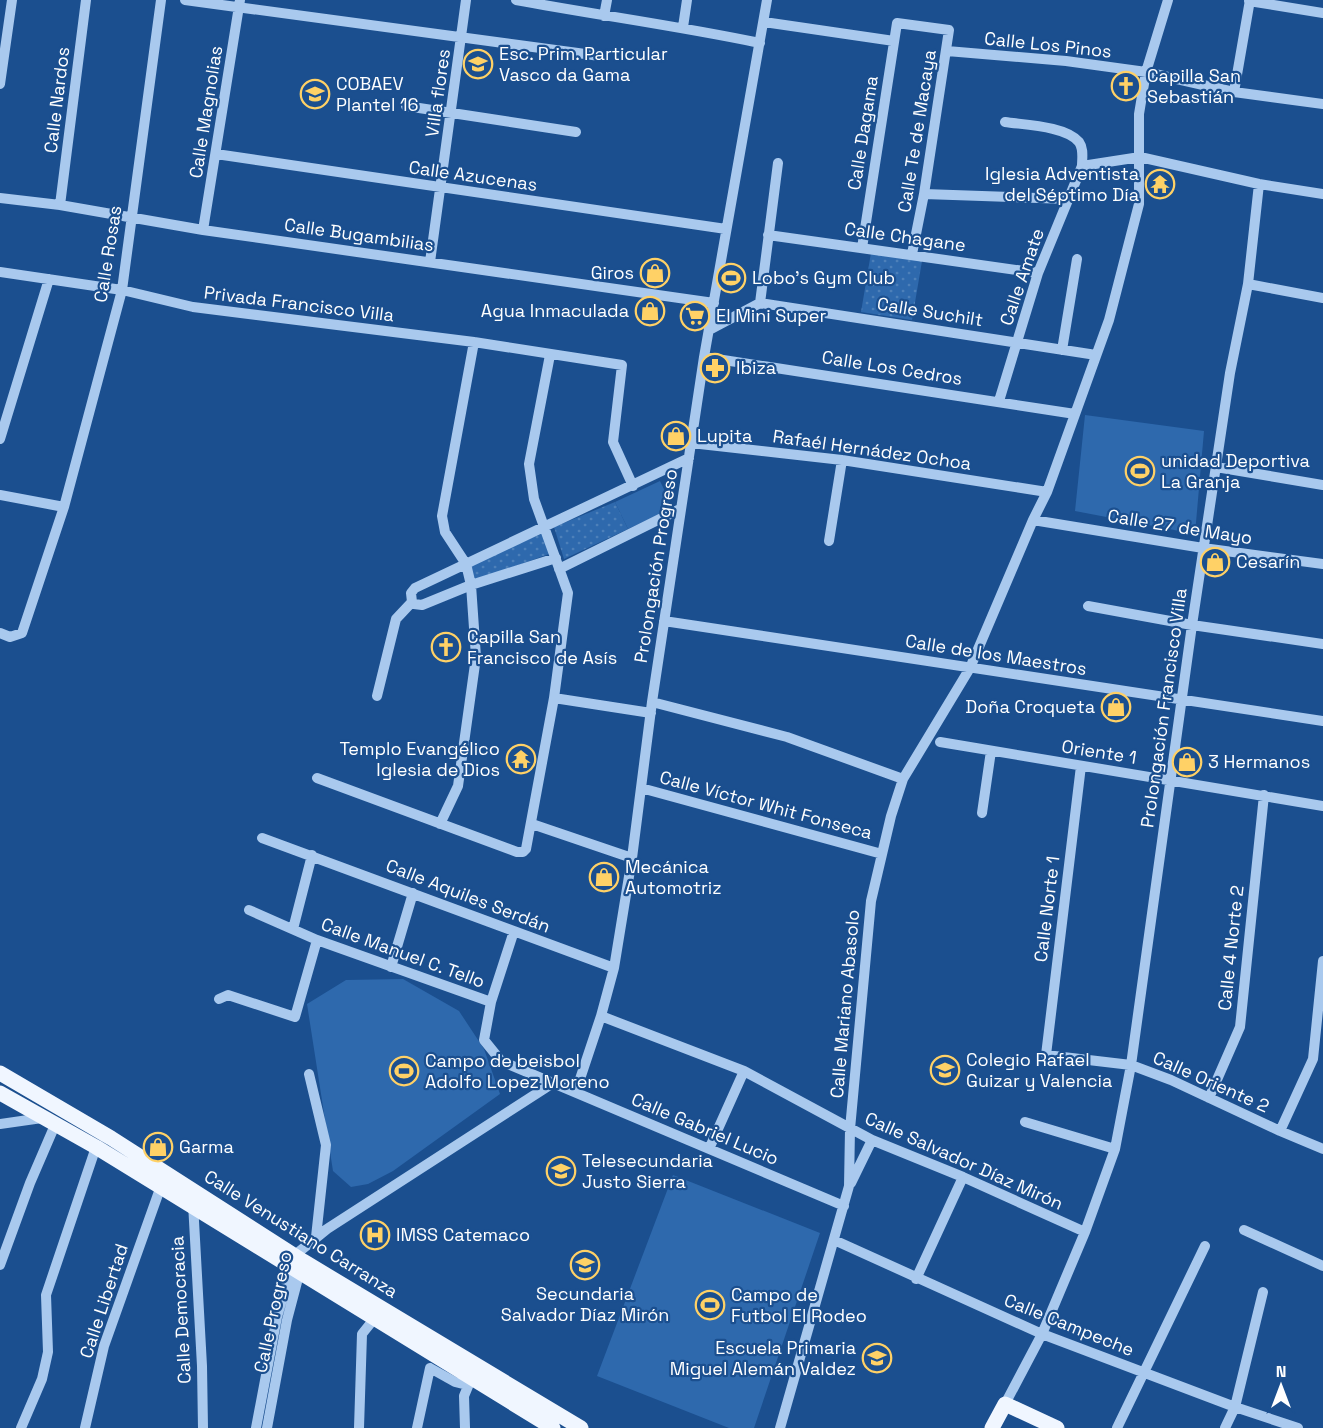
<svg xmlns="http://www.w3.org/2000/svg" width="1323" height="1428" viewBox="0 0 1323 1428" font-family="'Space Grotesk',sans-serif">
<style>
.park{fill:url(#park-dots)}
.garden{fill:#2e69ad}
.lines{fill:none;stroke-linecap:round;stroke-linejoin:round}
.minor{stroke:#a9c9ee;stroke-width:10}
.major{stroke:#f0f6ff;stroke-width:15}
.labels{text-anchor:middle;stroke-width:4.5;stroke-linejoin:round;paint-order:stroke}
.street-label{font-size:18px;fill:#fff;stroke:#1b4f8f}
.poi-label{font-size:18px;fill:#fff;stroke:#1b4f8f;text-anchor:start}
</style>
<defs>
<pattern id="park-dots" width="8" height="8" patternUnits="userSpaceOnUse" patternTransform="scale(1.5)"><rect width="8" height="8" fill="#2e69ad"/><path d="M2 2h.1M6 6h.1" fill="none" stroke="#4d80b9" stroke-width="1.8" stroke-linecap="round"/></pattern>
</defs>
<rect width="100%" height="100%" fill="#1b4f8f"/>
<!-- park -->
<path class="park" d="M 871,253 L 922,261 L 912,320 L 861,312 Z
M 615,502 L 628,529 L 564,559 L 554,527 Z
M 543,533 L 549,554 L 474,581 L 469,566 Z"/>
<!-- garden -->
<path class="garden" d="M 1085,415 L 1204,431 L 1195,534 L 1075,511 Z
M 660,481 L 673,508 L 628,529 L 615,502 Z
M 403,979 L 459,1011 L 484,1049 L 500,1094 L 393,1171 L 368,1184 L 351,1187 L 333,1171 L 307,1004 L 346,980 Z
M 673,1175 L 820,1233 L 754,1428 L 729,1428 L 597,1376 Z"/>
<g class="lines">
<!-- minor -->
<path class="minor" d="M 185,0 L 600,56
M 516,0 C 597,15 679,26 760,43
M 1249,1 L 1323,13
M 604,16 L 607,0
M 764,22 L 894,41
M 683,27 L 687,0
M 947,51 L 1066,61 L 1146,72 L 1234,92 L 1323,104
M 0,84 L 12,0
M 1234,92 L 1250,0
M 406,106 L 576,132
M 216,154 L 726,229
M 1082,166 L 1140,157 L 1259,184 L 1323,194
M 924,194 L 1068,199
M 0,198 L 60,205 L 203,230 L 714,303
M 60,205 L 86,0
M 203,230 L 240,0
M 768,235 L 1038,273
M 862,248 L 897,23 L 949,30 L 924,194 L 912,254
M 430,262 L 466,0
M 0,272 L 122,290 L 193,307 L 474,342 L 622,365 L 613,442 L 633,486
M 1248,284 L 1323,298
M 760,303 L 1096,355
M 760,303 L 778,163
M 709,330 L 760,303
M 1062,350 L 1077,259
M 704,357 L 1075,414
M 999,401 L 1038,273 L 1082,166 C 1082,158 1084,149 1079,142 C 1066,126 1025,125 1005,122
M 0,439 L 49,279
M 691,443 L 842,460 L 1047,492
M 1216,467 L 1323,485
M 0,495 L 64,507
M 1033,520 L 1203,548 L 1323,564
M 829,541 L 842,460
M 559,569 L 680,509
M 412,602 L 414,604 L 422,605 L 471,585 L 556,558
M 1088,606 L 1192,625 L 1323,644
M 664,621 L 1323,721
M 0,633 L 10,637 L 22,633 L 64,507 L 122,290 L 161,0
M 377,696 L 396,619 L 412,602 L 411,593 L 415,588 L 689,458
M 554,698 L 651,713
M 652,702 L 787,737 L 903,779
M 940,742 L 1323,806
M 1081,766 L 1046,1055 L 1131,1065 L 1171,1080 L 1280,1131 L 1323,1149
M 317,778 L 517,852 L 523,852 L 526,849 L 554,698 L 568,593 L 534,499 L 529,464 L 550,355
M 641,788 L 882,854
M 982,813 L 991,751
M 440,824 L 458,786 L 476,657 L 471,585 L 466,564 L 445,532 L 442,516 L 474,342
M 532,824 L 632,858
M 262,838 L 614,968
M 249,910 L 317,940 L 491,1002
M 293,929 L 312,855
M 514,931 L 491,1002 L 484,1040 L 501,1061 L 844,1206
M 391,967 L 413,893
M 219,999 L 228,995 L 295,1017 L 317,940
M 601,1016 L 744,1071 L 872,1140 L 963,1177 L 1085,1232
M 309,1074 L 326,1145 L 316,1237
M 576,1091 L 601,1016 L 614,968 L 632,858 L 652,702 L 704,357 L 767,0
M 1209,1098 L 1240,1027 L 1264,795
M 1025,1122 L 1115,1149
M 0,1124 L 42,1118
M 1280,1131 L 1313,1059 L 1323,961
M 709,1149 L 744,1071
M 851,1183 L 872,1140
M 193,1203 L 202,1366 L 203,1428
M 1244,1230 L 1323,1266
M 834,1240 L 1042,1334 L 1235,1407 L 1298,1428
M 0,1265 L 30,1183 L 55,1125
M 916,1279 L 963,1177
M 1005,1404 L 1042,1334 L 1085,1232 L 1115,1149 L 1131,1065 L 1192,625 L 1230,373 L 1248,284 L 1259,184
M 21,1428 L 42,1379 L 48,1352 L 46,1295 L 96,1147
M 85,1428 L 104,1346 L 161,1186
M 256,1428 L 277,1317 L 295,1255 L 327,1229 L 553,1083
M 267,1428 L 287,1320 L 301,1267
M 359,1428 L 362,1334 L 374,1319
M 417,1428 L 430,1368 L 455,1382 L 467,1385
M 465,1428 L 464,1396 L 471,1379
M 780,1428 L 849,1186 L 850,1129 L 871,901 L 891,816 L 903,779 L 970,668 L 1033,520 L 1047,492 L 1109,320 L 1139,204 L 1139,114 L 1146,72 L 1168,0
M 1117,1428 L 1205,1246
M 1225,1428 L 1235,1407 L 1263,1292"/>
<!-- major -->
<path class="major" d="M 0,1073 L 111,1138 L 303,1261 L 581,1428
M 0,1093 L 96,1147 L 553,1428
M 992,1428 L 1005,1404 L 1057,1428"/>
</g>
<!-- icons -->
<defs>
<g id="school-ring" transform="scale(1.5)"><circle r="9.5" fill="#1b4f8f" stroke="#ffd166" stroke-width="1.5"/><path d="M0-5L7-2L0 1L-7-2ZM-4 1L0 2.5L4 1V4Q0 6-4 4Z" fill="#ffd166"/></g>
<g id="church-ring" transform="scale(1.5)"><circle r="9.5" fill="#1b4f8f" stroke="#ffd166" stroke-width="1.5"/><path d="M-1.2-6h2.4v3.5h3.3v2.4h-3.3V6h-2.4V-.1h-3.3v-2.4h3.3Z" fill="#ffd166"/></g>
<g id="university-ring" transform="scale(1.5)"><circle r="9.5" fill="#1b4f8f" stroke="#ffd166" stroke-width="1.5"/><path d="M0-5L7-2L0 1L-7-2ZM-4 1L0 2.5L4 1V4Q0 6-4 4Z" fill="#ffd166"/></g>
<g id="temple-ring" transform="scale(1.5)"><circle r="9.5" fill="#1b4f8f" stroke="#ffd166" stroke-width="1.5"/><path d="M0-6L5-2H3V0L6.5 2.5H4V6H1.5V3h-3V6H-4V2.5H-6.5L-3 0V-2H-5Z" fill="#ffd166"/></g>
<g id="shop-ring" transform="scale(1.5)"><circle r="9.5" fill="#1b4f8f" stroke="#ffd166" stroke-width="1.5"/><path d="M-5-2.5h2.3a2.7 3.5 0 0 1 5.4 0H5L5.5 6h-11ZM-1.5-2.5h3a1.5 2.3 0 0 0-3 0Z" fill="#ffd166"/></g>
<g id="stadium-ring" transform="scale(1.5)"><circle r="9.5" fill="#1b4f8f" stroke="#ffd166" stroke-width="1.5"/><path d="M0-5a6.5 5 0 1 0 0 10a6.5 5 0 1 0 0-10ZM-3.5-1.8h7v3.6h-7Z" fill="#ffd166"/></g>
<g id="supermarket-ring" transform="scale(1.5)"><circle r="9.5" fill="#1b4f8f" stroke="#ffd166" stroke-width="1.5"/><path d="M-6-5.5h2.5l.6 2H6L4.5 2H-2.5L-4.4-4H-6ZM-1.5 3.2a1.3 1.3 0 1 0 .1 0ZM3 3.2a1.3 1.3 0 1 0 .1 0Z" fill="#ffd166"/></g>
<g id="pharmacy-ring" transform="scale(1.5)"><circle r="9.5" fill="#1b4f8f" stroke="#ffd166" stroke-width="1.5"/><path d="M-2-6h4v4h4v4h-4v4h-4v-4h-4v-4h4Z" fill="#ffd166"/></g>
<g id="hospital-ring" transform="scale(1.5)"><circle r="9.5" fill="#1b4f8f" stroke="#ffd166" stroke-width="1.5"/><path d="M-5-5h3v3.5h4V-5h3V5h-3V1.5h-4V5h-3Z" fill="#ffd166"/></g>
</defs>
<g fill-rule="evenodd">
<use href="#school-ring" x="478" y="64"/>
<use href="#church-ring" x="1126" y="86"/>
<use href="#university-ring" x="315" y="94"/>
<use href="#temple-ring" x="1160" y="184"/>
<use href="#shop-ring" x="655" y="273"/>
<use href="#stadium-ring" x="731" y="278"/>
<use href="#shop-ring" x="650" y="311"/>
<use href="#supermarket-ring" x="695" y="316"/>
<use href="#pharmacy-ring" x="715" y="368"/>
<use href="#shop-ring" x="676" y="436"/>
<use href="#stadium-ring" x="1140" y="471"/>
<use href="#shop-ring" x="1215" y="562"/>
<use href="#church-ring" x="446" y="647"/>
<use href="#shop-ring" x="1116" y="707"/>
<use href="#temple-ring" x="521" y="759"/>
<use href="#shop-ring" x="1187" y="762"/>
<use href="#shop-ring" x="604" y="877"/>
<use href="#school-ring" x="945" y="1070"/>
<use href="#stadium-ring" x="404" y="1071"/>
<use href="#shop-ring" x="158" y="1147"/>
<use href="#school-ring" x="561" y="1171"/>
<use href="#hospital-ring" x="375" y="1235"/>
<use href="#school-ring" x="585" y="1265"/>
<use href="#stadium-ring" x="710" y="1305"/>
<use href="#school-ring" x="877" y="1358"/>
</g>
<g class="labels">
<!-- street labels -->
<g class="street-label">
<text transform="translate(1048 45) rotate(6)" y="6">Calle Los Pinos</text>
<text transform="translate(438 93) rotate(-82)" y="6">Villa flores</text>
<text transform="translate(57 100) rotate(-83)" y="6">Calle Nardos</text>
<text transform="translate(206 112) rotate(-81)" y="6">Calle Magnolias</text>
<text transform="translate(917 131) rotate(-81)" y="6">Calle Te de Macaya</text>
<text transform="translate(863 133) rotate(-81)" y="6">Calle Dagama</text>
<text transform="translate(473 176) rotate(8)" y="6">Calle Azucenas</text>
<text transform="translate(359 235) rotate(8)" y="6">Calle Bugambilias</text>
<text transform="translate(905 237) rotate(8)" y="6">Calle Chagane</text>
<text transform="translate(108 254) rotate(-81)" y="6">Calle Rosas</text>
<text transform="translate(1022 277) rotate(-71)" y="6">Calle Amate</text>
<text transform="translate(299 304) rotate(7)" y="6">Privada Francisco Villa</text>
<text transform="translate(930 312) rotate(9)" y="6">Calle Suchilt</text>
<text transform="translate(892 368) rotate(9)" y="6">Calle Los Cedros</text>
<text transform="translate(872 450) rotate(8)" y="6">Rafaél Hernádez Ochoa</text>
<text transform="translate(1180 527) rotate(9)" y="6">Calle 27 de Mayo</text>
<text transform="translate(656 566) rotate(-81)" y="6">Prolongación Progreso</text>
<text transform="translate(996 655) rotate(9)" y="6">Calle de los Maestros</text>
<text transform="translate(1164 708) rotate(-82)" y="6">Prolongación Francisco Villa</text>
<text transform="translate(1099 752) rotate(9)" y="6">Oriente 1</text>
<text transform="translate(766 805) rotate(15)" y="6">Calle Víctor Whit Fonseca</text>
<text transform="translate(468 896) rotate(21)" y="6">Calle Aquiles Serdán</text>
<text transform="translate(1047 909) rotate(-83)" y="6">Calle Norte 1</text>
<text transform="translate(1231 948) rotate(-84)" y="6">Calle 4 Norte 2</text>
<text transform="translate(403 953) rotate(20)" y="6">Calle Manuel C. Tello</text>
<text transform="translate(845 1004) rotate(-85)" y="6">Calle Mariano Abasolo</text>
<text transform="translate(1211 1082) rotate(24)" y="6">Calle Oriente 2</text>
<text transform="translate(705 1129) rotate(23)" y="6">Calle Gabriel Lucio</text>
<text transform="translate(964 1161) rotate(24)" y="6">Calle Salvador Díaz Mirón</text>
<text transform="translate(301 1234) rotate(32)" y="6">Calle Venustiano Carranza</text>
<text transform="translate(104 1301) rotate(-72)" y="6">Calle Libertad</text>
<text transform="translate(181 1310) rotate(-93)" y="6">Calle Democracia</text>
<text transform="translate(273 1312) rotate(-78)" y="6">Calle Progreso</text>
<text transform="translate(1069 1325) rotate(22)" y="6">Calle Campeche</text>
</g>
<!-- poi labels -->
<g class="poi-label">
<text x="499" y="60">Esc. Prim. Particular<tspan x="499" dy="21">Vasco da Gama</tspan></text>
<text x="1147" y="82">Capilla San<tspan x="1147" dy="21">Sebastián</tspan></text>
<text x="336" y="90">COBAEV<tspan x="336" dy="21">Plantel 16</tspan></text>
<text x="1139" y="180" text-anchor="end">Iglesia Adventista<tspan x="1139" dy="21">del Séptimo Día</tspan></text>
<text x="634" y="279" text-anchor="end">Giros</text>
<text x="752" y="284">Lobo's Gym Club</text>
<text x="629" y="317" text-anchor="end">Agua Inmaculada</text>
<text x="716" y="322">El Mini Super</text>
<text x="736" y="374">Ibiza</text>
<text x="697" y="442">Lupita</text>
<text x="1161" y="467">unidad Deportiva<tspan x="1161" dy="21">La Granja</tspan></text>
<text x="1236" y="568">Cesarín</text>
<text x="467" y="643">Capilla San<tspan x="467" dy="21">Francisco de Asís</tspan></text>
<text x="1095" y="713" text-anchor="end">Doña Croqueta</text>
<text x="500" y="755" text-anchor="end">Templo Evangélico<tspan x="500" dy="21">Iglesia de Dios</tspan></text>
<text x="1208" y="768">3 Hermanos</text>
<text x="625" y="873">Mecánica<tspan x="625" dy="21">Automotriz</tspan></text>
<text x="966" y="1066">Colegio Rafael<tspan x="966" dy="21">Guizar y Valencia</tspan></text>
<text x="425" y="1067">Campo de beisbol<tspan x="425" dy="21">Adolfo Lopez Moreno</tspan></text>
<text x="179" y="1153">Garma</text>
<text x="582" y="1167">Telesecundaria<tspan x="582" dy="21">Justo Sierra</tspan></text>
<text x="396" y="1241">IMSS Catemaco</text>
<text x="585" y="1300" text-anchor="middle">Secundaria<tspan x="585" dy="21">Salvador Díaz Mirón</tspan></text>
<text x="731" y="1301">Campo de<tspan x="731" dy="21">Futbol El Rodeo</tspan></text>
<text x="856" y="1354" text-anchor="end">Escuela Primaria<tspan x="856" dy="21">Miguel Alemán Valdez</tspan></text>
</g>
</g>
<!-- north arrow -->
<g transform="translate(1281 1386)" stroke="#1b4f8f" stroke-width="4.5" paint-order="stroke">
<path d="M0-4.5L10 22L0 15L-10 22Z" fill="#ffffff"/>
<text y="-9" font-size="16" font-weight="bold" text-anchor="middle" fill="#ffffff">N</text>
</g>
</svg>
